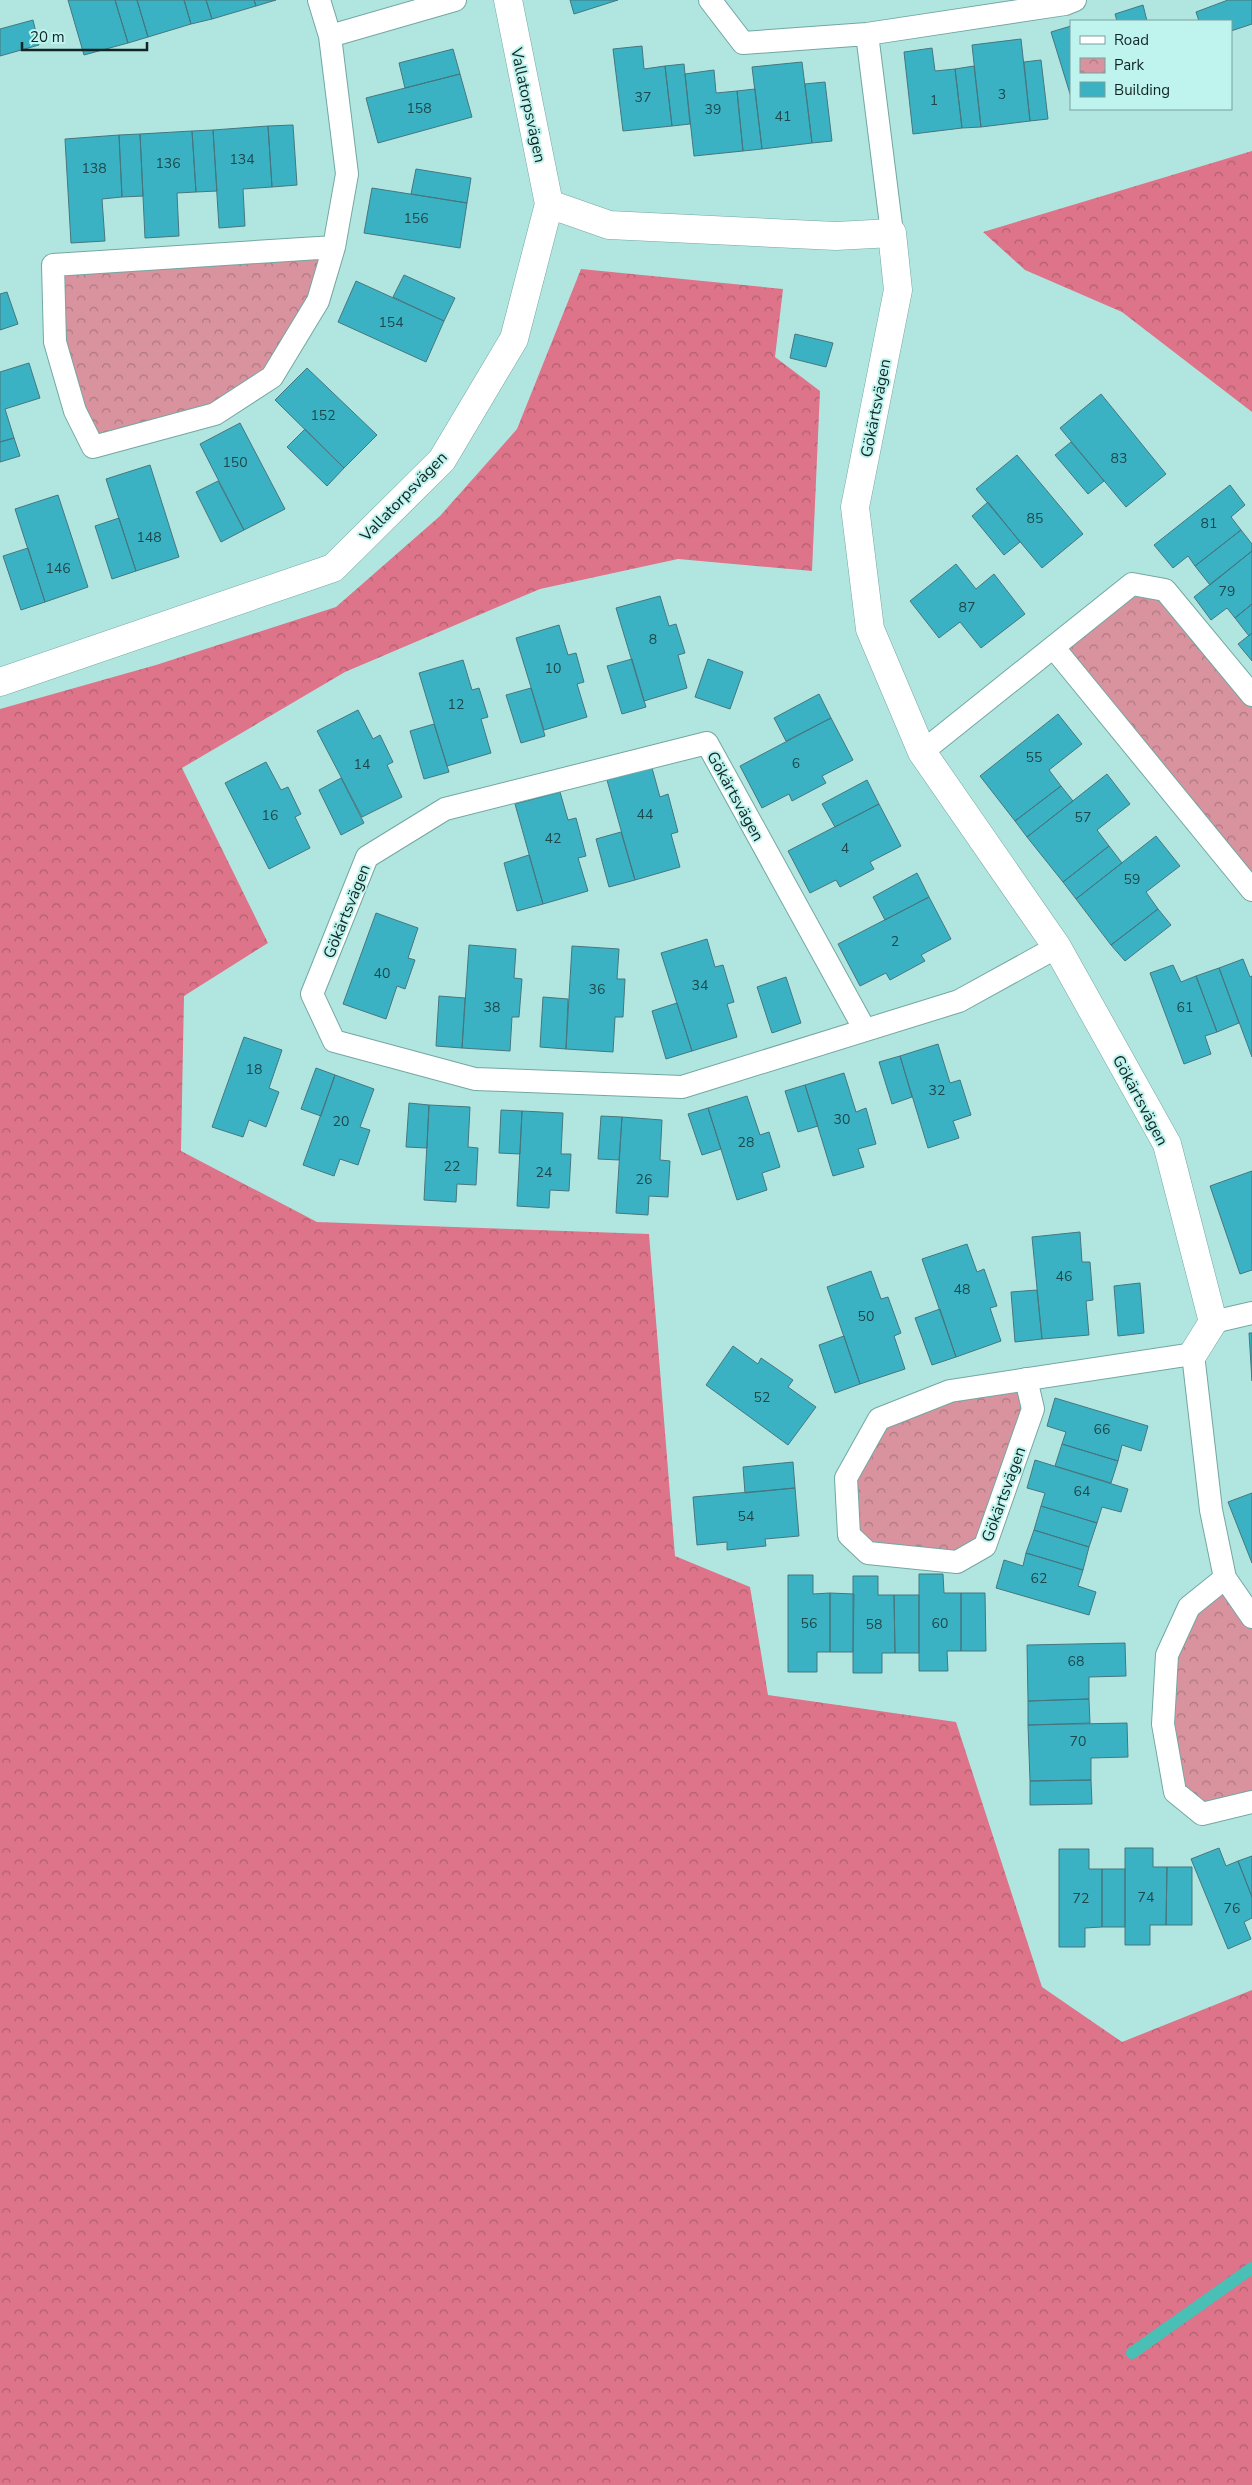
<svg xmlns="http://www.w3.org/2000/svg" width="1252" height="2485" viewBox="0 0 1252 2485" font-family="'Nunito Sans',sans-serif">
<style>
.forest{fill:url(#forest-crowns)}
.park{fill:url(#park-crowns)}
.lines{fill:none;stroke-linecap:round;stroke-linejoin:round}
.stream{stroke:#49bfb6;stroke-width:12}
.building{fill:#3bb2c3;stroke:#45777f}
.service-casing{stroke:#73a7a2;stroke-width:24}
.minor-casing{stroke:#73a7a2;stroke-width:29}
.service{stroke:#fff;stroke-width:22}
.minor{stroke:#fff;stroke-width:28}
.labels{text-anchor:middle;stroke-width:4;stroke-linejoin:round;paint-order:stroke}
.number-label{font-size:14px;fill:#1c494c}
.street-label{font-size:16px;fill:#112624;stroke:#bef3ee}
</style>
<defs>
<pattern id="forest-crowns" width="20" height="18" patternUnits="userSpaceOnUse" patternTransform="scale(1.25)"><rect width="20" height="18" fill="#dd7489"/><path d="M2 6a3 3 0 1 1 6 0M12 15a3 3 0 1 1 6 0" fill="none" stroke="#b25f70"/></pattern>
<pattern id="park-crowns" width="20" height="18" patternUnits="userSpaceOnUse" patternTransform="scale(1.25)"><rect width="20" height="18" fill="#d8939e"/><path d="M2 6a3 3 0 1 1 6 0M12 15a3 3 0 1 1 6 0" fill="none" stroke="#ae7881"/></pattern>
</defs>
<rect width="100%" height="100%" fill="#b1e6e0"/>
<!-- forest -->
<path class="forest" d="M 1252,151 L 1252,412 L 1122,312 L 1025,270 L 983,232 Z
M 581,269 L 783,289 L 775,357 L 820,391 L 812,571 L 678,559 L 540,589 L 345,672 L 182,768 L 268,943 L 184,996 L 181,1151 L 317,1222 L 649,1234 L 675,1556 L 750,1587 L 768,1695 L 956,1722 L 1042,1987 L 1122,2042 L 1252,1990 L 1252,2485 L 0,2485 L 0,709 L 156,665 L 336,607 L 440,516 L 517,429 Z"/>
<!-- park -->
<path class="park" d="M 334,247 L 272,377 L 215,414 L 93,447 L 75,411 L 53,265 Z
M 1132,584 L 1165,590 L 1252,694 L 1252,890 L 1054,648 Z
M 1026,1379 L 1033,1409 L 985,1546 L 957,1562 L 868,1553 L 849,1535 L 846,1478 L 879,1419 Z
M 1225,1578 L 1252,1617 L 1252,1802 L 1202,1814 L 1175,1792 L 1163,1724 L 1189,1607 Z"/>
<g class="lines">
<!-- stream -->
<path class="stream" d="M 1132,2353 L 1252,2268"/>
</g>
<!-- building -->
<path class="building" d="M 68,0 L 115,0 L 128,43 L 84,55 Z
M 115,0 L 137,0 L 148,37 L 128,43 Z
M 137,0 L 184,0 L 191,24 L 148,37 Z
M 184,0 L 206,0 L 212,19 L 191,24 Z
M 206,0 L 254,0 L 256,6 L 212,19 Z
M 254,0 L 276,0 L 256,6 Z
M 570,0 L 618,0 L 574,14 Z
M 1228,0 L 1252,0 L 1252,24 L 1231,31 L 1231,21 L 1199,21 L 1196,12 Z
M 1143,5 L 1147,21 L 1117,21 L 1115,14 Z
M 33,20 L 39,45 L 0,56 L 0,29 Z
M 1071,26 L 1071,97 L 1051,32 Z
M 1021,39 L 1030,121 L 981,127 L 972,45 Z
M 642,46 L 644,69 L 665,66 L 672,126 L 623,131 L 613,49 Z
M 932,48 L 935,71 L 955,69 L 962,128 L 913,134 L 904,52 Z
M 453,49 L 460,74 L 405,88 L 399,63 Z
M 1041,60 L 1048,119 L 1030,121 L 1024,62 Z
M 802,62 L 812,143 L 762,149 L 752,67 Z
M 684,64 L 690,124 L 672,126 L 665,66 Z
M 974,66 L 981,127 L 962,128 L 955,69 Z
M 714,70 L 716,93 L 737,91 L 743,151 L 694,156 L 685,74 Z
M 460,74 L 472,117 L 378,143 L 366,98 Z
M 825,82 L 832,141 L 812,143 L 805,84 Z
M 755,89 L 762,149 L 743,151 L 737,91 Z
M 293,125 L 297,185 L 272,187 L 268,126 Z
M 268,126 L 272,187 L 243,189 L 245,226 L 219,228 L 213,130 Z
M 213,130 L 217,191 L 196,192 L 192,131 Z
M 192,131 L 196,192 L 177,193 L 179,236 L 145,238 L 140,134 Z
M 140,134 L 143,196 L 122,197 L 119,135 Z
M 119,135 L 122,197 L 102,199 L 105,241 L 71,243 L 65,139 Z
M 416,169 L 471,178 L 467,203 L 411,194 Z
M 372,188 L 467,203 L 460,248 L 364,233 Z
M 404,275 L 455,298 L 444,321 L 393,297 Z
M 356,281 L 444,321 L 426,362 L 338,322 Z
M 7,292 L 18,324 L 0,330 L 0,294 Z
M 795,334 L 833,343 L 826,367 L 790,358 Z
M 29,363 L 40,398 L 5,409 L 14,438 L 0,442 L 0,372 Z
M 307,368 L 377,435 L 344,468 L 275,400 Z
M 1101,394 L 1166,474 L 1126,507 L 1060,428 Z
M 240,423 L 285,509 L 244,530 L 200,444 Z
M 305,429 L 344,468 L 327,486 L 287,447 Z
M 14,438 L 20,456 L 0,462 L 0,442 Z
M 1071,442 L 1104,481 L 1088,494 L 1055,455 Z
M 1017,455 L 1083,534 L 1042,568 L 976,489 Z
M 150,465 L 179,557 L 136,571 L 106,479 Z
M 218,481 L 244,530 L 221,542 L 196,492 Z
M 1230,485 L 1245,505 L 1231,517 L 1241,530 L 1195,566 L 1188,556 L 1173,568 L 1154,545 Z
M 58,495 L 88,587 L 45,602 L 15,509 Z
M 988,502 L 1020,542 L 1004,555 L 972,516 Z
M 119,518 L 136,571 L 112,579 L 95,526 Z
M 1241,530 L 1252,544 L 1252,551 L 1210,585 L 1195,566 Z
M 28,548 L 45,602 L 21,610 L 3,556 Z
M 1252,551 L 1252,604 L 1235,618 L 1227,608 L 1211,620 L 1194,597 Z
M 956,564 L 976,589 L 994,574 L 1025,614 L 981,648 L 960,622 L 939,638 L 910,601 Z
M 660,596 L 669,626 L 676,624 L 685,653 L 678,655 L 687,688 L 644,701 L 616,608 Z
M 1252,604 L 1252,633 L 1249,636 L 1235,618 Z
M 559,625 L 568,655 L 576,653 L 584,682 L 577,684 L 587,717 L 544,730 L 516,638 Z
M 1252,633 L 1252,661 L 1238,644 Z
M 632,659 L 646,707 L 622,714 L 607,666 Z
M 708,659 L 743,672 L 730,709 L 695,697 Z
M 463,660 L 472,690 L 479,688 L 488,717 L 481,719 L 491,753 L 447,766 L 419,673 Z
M 531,688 L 545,736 L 521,743 L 506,695 Z
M 819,694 L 831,718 L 786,741 L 774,718 Z
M 358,710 L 373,739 L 380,735 L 393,762 L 387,765 L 402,797 L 362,817 L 317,731 Z
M 1058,714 L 1082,744 L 1049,770 L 1061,786 L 1015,821 L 980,776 Z
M 831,718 L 853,760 L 822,776 L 826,783 L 792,801 L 789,794 L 762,808 L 740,766 Z
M 434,724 L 449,772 L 424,779 L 410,731 Z
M 266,762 L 281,790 L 288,787 L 301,814 L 295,817 L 310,848 L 269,869 L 225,783 Z
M 652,768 L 660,797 L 668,794 L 678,832 L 671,834 L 680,867 L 635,880 L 607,780 Z
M 1107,774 L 1130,804 L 1097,830 L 1109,846 L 1063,882 L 1027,837 Z
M 341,778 L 364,823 L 341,835 L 319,790 Z
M 867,780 L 879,804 L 835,827 L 822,804 Z
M 1061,786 L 1073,801 L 1027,837 L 1015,821 Z
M 560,792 L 568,820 L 576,818 L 586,856 L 578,858 L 588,891 L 543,904 L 515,804 Z
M 879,804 L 901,846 L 870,862 L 874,869 L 840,887 L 836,880 L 810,893 L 788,851 Z
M 621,832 L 635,880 L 609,887 L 596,839 Z
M 1156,836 L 1180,866 L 1146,892 L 1158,909 L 1111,945 L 1076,899 Z
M 1109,846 L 1122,863 L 1076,899 L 1063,882 Z
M 529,855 L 543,904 L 517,911 L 504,863 Z
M 917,873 L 929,897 L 885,920 L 873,897 Z
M 929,897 L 951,939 L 921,955 L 925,961 L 890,980 L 886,973 L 860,986 L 838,944 Z
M 1158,909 L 1171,925 L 1125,961 L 1111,945 Z
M 376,913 L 418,928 L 408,958 L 415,960 L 405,989 L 397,986 L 386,1019 L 343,1004 Z
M 707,939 L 715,967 L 723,965 L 734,1002 L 727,1004 L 737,1037 L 692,1051 L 661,953 Z
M 469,945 L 516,949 L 514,978 L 522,979 L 519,1017 L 512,1017 L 510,1051 L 462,1048 Z
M 572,946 L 619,949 L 617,979 L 625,979 L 623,1017 L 615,1017 L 613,1052 L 566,1049 Z
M 1243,959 L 1250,977 L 1252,976 L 1252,1057 L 1219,968 Z
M 1173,965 L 1181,982 L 1196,976 L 1217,1032 L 1205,1036 L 1211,1054 L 1184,1064 L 1150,973 Z
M 1219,968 L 1239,1023 L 1217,1032 L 1196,976 Z
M 786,977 L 801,1023 L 772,1033 L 757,987 Z
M 439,996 L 465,998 L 462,1048 L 436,1046 Z
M 543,997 L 568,999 L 566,1049 L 540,1047 Z
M 677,1003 L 692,1051 L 666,1059 L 652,1011 Z
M 244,1037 L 282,1050 L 269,1088 L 279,1092 L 266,1127 L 249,1120 L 243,1137 L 212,1127 Z
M 938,1044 L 950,1083 L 960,1080 L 971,1115 L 953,1121 L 959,1138 L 928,1148 L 900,1056 Z
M 900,1056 L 912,1097 L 892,1104 L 879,1062 Z
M 316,1068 L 335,1075 L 321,1116 L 301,1109 Z
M 844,1073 L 856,1112 L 866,1108 L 876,1144 L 858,1149 L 864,1167 L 833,1176 L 805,1085 Z
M 335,1075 L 374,1089 L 360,1127 L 370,1130 L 358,1165 L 340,1159 L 334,1176 L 303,1165 Z
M 805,1085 L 818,1126 L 798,1132 L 785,1091 Z
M 747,1096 L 760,1135 L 769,1132 L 780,1167 L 762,1173 L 767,1190 L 737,1200 L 708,1108 Z
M 409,1103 L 429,1105 L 427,1148 L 406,1147 Z
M 429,1105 L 470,1107 L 468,1147 L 478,1148 L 476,1185 L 457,1184 L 456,1202 L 424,1200 Z
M 708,1108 L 721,1149 L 702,1155 L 688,1114 Z
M 501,1110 L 522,1111 L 520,1154 L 499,1153 Z
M 522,1111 L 563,1113 L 561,1154 L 571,1154 L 569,1191 L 550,1190 L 549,1208 L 517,1206 Z
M 601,1116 L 622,1117 L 619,1160 L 598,1159 Z
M 622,1117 L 662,1120 L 660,1160 L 670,1161 L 668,1197 L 649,1196 L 648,1215 L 616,1213 Z
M 1252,1171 L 1252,1270 L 1240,1274 L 1210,1186 Z
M 1080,1232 L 1082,1262 L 1090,1262 L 1093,1300 L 1086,1301 L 1089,1335 L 1042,1339 L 1032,1237 Z
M 967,1244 L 977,1272 L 984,1269 L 997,1306 L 990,1308 L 1001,1341 L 956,1357 L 922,1259 Z
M 871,1271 L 881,1299 L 888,1297 L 901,1333 L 894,1336 L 905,1369 L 860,1384 L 827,1287 Z
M 1140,1283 L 1144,1333 L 1118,1336 L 1114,1286 Z
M 1037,1290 L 1042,1339 L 1015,1342 L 1011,1292 Z
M 940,1309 L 956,1357 L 932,1365 L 915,1318 Z
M 1249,1333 L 1252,1333 L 1252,1381 Z
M 844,1336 L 860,1384 L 835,1393 L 819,1345 Z
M 733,1346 L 758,1364 L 761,1358 L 793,1380 L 788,1387 L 816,1407 L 788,1445 L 706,1385 Z
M 1055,1398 L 1148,1426 L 1141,1451 L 1122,1445 L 1118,1461 L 1062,1444 L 1066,1432 L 1047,1426 Z
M 1062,1444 L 1118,1461 L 1111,1483 L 1055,1466 Z
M 1035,1460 L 1128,1489 L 1121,1512 L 1102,1507 L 1097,1523 L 1041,1506 L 1045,1493 L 1027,1488 Z
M 793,1462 L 795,1488 L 745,1493 L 743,1467 Z
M 795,1488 L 799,1536 L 765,1539 L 766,1546 L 727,1550 L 727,1542 L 697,1545 L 693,1497 Z
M 1252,1493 L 1252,1563 L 1228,1502 Z
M 1041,1506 L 1097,1523 L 1089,1547 L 1034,1530 Z
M 1034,1530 L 1089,1547 L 1083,1570 L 1026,1553 Z
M 1026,1553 L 1083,1570 L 1078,1586 L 1096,1592 L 1089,1615 L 996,1588 L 1004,1560 L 1023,1566 Z
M 919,1574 L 943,1574 L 944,1593 L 961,1593 L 961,1651 L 947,1651 L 948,1671 L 919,1671 Z
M 788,1575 L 813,1575 L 813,1594 L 830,1593 L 830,1652 L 817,1652 L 817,1672 L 788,1672 Z
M 853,1576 L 878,1576 L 878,1595 L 894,1595 L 895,1653 L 882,1653 L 882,1673 L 853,1673 Z
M 830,1593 L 854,1594 L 853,1652 L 830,1652 Z
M 961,1593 L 985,1593 L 986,1651 L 961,1651 Z
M 894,1595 L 919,1595 L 919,1653 L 895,1653 Z
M 1125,1643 L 1126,1676 L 1089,1677 L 1089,1699 L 1028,1701 L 1027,1645 Z
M 1089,1699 L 1090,1723 L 1028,1725 L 1028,1701 Z
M 1127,1723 L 1128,1757 L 1091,1758 L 1091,1780 L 1030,1781 L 1028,1725 Z
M 1091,1780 L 1092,1804 L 1030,1805 L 1030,1781 Z
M 1125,1848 L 1153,1848 L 1153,1867 L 1167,1867 L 1166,1925 L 1150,1925 L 1150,1945 L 1125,1945 Z
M 1219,1848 L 1226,1866 L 1238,1861 L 1252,1897 L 1252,1918 L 1244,1922 L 1251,1939 L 1228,1949 L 1191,1859 Z
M 1059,1849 L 1089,1849 L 1089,1869 L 1102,1869 L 1102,1927 L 1085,1928 L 1085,1947 L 1059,1947 Z
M 1252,1856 L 1252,1897 L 1238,1861 Z
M 1167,1867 L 1192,1867 L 1192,1925 L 1166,1925 Z
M 1102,1869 L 1125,1869 L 1125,1927 L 1102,1927 Z"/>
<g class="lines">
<!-- service casing -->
<g class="service-casing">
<path id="service" d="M 319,0 L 330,36 L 455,0
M 710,0 L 743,43 L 867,34 L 1065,4 L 1075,0
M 867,34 L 892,233
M 330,36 L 347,174 L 334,247 L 318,301 L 272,377 L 215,414 L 93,447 L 75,411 L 55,342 L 53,265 L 334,247
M 1054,648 L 1252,890
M 922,752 L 1132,584 L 1165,590 L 1252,695
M 865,1030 L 707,743 L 445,809 L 367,857 L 312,994 L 334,1041 L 475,1079 L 682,1087 L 959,1001 L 1057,947
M 1213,1322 L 1252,1313
M 1026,1379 L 1033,1409 L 985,1546 L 957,1562 L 868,1553 L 849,1535 L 846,1478 L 879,1419 L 950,1391 L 1193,1354 L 1211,1510 L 1225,1578 L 1252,1617
M 1225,1578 L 1189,1607 L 1167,1655 L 1163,1724 L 1175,1792 L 1202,1814 L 1252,1802"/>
</g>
<!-- minor casing -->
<g class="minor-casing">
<path id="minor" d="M 549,204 L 609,225 L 836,236 L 892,233 L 898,290 L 855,507 L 870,629 L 922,752 L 1057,947 L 1167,1144 L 1213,1322 L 1193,1354
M 0,682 L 333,568 L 442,460 L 514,339 L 549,204 L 508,0"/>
</g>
<!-- service -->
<use href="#service" class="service"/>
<!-- minor -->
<use href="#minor" class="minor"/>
</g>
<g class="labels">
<!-- number labels -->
<g class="number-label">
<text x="1002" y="99">3</text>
<text x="643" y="102">37</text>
<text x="934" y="105">1</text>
<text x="419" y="113">158</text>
<text x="713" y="114">39</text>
<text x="783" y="121">41</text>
<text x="242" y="164">134</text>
<text x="168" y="168">136</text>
<text x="94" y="173">138</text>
<text x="416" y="223">156</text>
<text x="391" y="327">154</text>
<text x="323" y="420">152</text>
<text x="1119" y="463">83</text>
<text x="235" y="467">150</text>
<text x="1035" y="523">85</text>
<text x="1209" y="528">81</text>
<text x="149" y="542">148</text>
<text x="58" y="573">146</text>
<text x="1227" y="596">79</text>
<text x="967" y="612">87</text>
<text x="653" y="644">8</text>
<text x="553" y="673">10</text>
<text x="456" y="709">12</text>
<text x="1034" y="762">55</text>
<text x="796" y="768">6</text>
<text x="362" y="769">14</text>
<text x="645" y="819">44</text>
<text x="270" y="820">16</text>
<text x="1083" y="822">57</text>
<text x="553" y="843">42</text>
<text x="845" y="853">4</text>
<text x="1132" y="884">59</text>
<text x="895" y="946">2</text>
<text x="382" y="978">40</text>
<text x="700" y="990">34</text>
<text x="597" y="994">36</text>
<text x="492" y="1012">38</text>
<text x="1185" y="1012">61</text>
<text x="254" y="1074">18</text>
<text x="937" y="1095">32</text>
<text x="842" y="1124">30</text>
<text x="341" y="1126">20</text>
<text x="746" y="1147">28</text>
<text x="452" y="1171">22</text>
<text x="544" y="1177">24</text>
<text x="644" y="1184">26</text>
<text x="1064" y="1281">46</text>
<text x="962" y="1294">48</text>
<text x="866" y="1321">50</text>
<text x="762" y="1402">52</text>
<text x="1102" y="1434">66</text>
<text x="1082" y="1496">64</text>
<text x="746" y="1521">54</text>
<text x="1039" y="1583">62</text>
<text x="809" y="1628">56</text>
<text x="940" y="1628">60</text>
<text x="874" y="1629">58</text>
<text x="1076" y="1666">68</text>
<text x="1078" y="1746">70</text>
<text x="1146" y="1902">74</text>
<text x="1081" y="1903">72</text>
<text x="1232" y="1913">76</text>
</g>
<!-- street labels -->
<g class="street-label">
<text transform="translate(529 105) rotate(78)" y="6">Vallatorpsvägen</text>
<text transform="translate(875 408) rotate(-79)" y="6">Gökärtsvägen</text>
<text transform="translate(403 496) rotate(-46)" y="6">Vallatorpsvägen</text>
<text transform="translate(736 796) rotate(61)" y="6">Gökärtsvägen</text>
<text transform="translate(346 911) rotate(-68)" y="6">Gökärtsvägen</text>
<text transform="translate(1141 1100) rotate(62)" y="6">Gökärtsvägen</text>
<text transform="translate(1003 1494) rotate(-70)" y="6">Gökärtsvägen</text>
</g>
</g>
<!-- legend -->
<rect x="1070" y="20" width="162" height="90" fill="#bef3ee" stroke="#79a19d"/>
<rect x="1080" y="36" width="25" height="8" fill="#ffffff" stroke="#79a19d"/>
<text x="1114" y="45" font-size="15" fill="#112624">Road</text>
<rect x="1080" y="58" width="25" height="15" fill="url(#park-crowns)" stroke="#79a19d"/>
<text x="1114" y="70" font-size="15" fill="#112624">Park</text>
<rect x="1080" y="82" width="25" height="15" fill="#3bb2c3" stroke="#79a19d"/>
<text x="1114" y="95" font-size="15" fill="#112624">Building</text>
<!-- scale -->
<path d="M22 42v8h125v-8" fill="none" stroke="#112624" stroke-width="2.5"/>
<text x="30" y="42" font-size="15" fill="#112624" stroke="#bef3ee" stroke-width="4" paint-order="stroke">20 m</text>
</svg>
